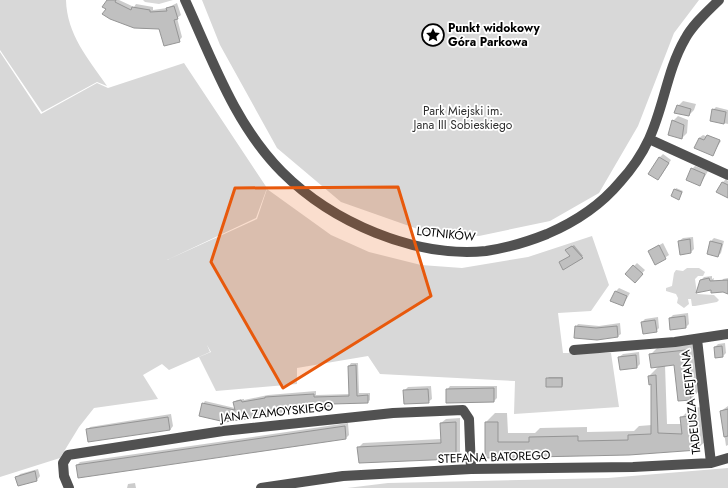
<svg xmlns="http://www.w3.org/2000/svg" width="728" height="488" viewBox="0 0 728 488" font-family="Jost,sans-serif">
<style>
.green{fill:#d8d8d8}
.shadow{fill:#0003}
.building{fill:#c0c0c0;stroke:#959595}
.lines{fill:none;stroke-linecap:round;stroke-linejoin:round}
.minor{stroke:#515151;stroke-width:10}
.marked{fill:#e8590c;fill-opacity:0.2;stroke:#e8590c;stroke-width:3;stroke-linejoin:round}
.labels{text-anchor:middle;stroke-width:3.5;stroke-linejoin:round;paint-order:stroke}
.poi-label{font-size:12px;font-weight:bold;fill:#000;stroke:#fff;text-anchor:start}
.park-label{font-size:12px;fill:#2f2f2f;stroke:#fff}
.street-label{font-size:12px;fill:#000;stroke:#fff}
</style>
<rect width="100%" height="100%" fill="#fff"/>
<!-- green -->
<path class="green" d="M 0,0 L 66,0 C 67,35 88,58 107,86 L 97,82 L 42,112 L 0,50 Z
M 143,0 L 173,0 L 159,4 L 145,2 Z
M 202,0 L 699,0 L 674,33 L 638,126 L 599,193 L 550,221 L 479,236 L 429,233 L 341,202 L 277,148 L 220,45 Z
M 0,52 L 41,114 L 97,83 L 108,88 L 184,63 L 267,188 L 256,218 L 167,260 L 257,219 L 267,189 L 331,235 L 369,252 L 421,265 L 462,268 L 528,257 L 592,236 L 609,285 L 591,311 L 558,313 L 563,353 L 611,353 L 619,407 L 514,414 L 515,381 L 380,374 L 368,356 L 297,368 L 297,384 L 216,391 L 199,357 L 211,352 L 207,345 L 210,352 L 169,370 L 162,364 L 143,375 L 158,399 L 94,408 L 79,427 L 60,458 L 0,477 Z
M 687,268 L 699,268 L 705,272 L 703,276 L 698,276 L 695,279 L 697,294 L 714,295 L 719,300 L 717,302 L 695,306 L 692,306 L 691,299 L 688,299 L 689,304 L 684,308 L 677,303 L 678,298 L 676,294 L 666,291 L 666,288 L 672,286 L 674,273 L 676,270 L 683,271 Z
M 728,468 L 728,488 L 347,488 L 388,483 L 608,478 Z"/>
<!-- shadow -->
<path class="shadow" d="M 108,0 L 119,0 L 134,7 L 136,4 L 153,7 L 153,10 L 167,8 L 177,3 L 181,15 L 177,18 L 182,37 L 179,41 L 160,28 L 145,29 L 128,26 L 107,9 Z
M 683,101 L 696,104 L 694,110 L 689,115 L 678,106 Z
M 716,107 L 728,110 L 728,124 L 711,120 L 713,110 Z
M 678,116 L 688,120 L 687,133 L 682,138 L 669,134 L 673,121 Z
M 703,135 L 708,137 L 709,136 L 721,141 L 713,154 L 699,138 Z
M 663,154 L 671,160 L 661,176 L 660,157 Z
M 695,166 L 708,171 L 700,185 L 692,169 Z
M 726,179 L 728,181 L 728,197 L 723,182 Z
M 676,188 L 683,191 L 680,197 L 672,196 Z
M 693,237 L 694,249 L 691,252 L 679,241 L 683,238 Z
M 714,238 L 724,241 L 721,253 L 718,256 L 711,241 Z
M 663,243 L 669,255 L 655,264 L 649,251 Z
M 574,245 L 583,256 L 561,261 L 571,256 L 568,249 Z
M 637,263 L 645,270 L 638,278 L 634,266 Z
M 712,276 L 712,279 L 714,278 L 712,287 L 701,280 L 704,277 Z
M 728,278 L 728,289 L 725,292 L 714,292 L 723,279 Z
M 619,288 L 630,293 L 623,305 L 616,291 Z
M 688,313 L 689,324 L 686,327 L 671,329 L 670,318 L 673,315 Z
M 658,317 L 659,328 L 656,331 L 642,322 L 645,319 Z
M 620,323 L 621,334 L 618,336 L 597,339 L 576,327 L 578,324 L 599,326 Z
M 696,340 L 701,389 L 691,399 L 674,364 L 665,365 L 667,424 L 682,424 L 681,418 L 691,408 L 703,407 L 707,440 L 697,449 L 486,457 L 486,422 L 495,413 L 507,413 L 508,433 L 535,433 L 540,428 L 587,427 L 587,432 L 634,431 L 639,426 L 652,425 L 652,383 L 649,376 L 660,365 L 650,355 L 660,345 Z
M 725,343 L 726,353 L 723,356 L 715,347 L 718,344 Z
M 639,352 L 640,364 L 637,367 L 619,357 L 623,354 Z
M 351,363 L 358,363 L 359,393 L 370,393 L 370,400 L 368,402 L 284,406 L 285,410 L 282,412 L 225,421 L 203,404 L 205,401 L 235,408 L 234,402 L 237,400 L 244,399 L 244,400 L 268,395 L 316,391 L 316,395 L 350,394 L 349,366 Z
M 549,377 L 563,377 L 563,385 L 562,386 L 547,379 Z
M 431,386 L 432,399 L 428,402 L 404,391 L 408,387 Z
M 450,386 L 497,386 L 497,398 L 494,401 L 447,402 L 447,390 Z
M 728,406 L 728,445 L 726,446 L 721,411 Z
M 171,414 L 173,426 L 170,430 L 87,430 L 90,427 Z
M 460,418 L 460,453 L 456,458 L 358,448 L 363,443 L 441,439 L 441,423 L 446,419 Z
M 348,423 L 349,435 L 346,438 L 77,465 L 80,462 Z
M 38,469 L 40,476 L 37,480 L 19,485 L 17,478 L 20,474 Z
M 135,483 L 136,488 L 127,488 L 128,484 Z"/>
<!-- building -->
<path class="building" d="M 107,0 L 116,0 L 115,2 L 131,10 L 132,7 L 150,10 L 150,12 L 167,11 L 166,8 L 174,6 L 178,19 L 174,20 L 180,42 L 164,46 L 159,29 L 134,28 L 110,19 L 102,14 L 106,9 L 102,7 Z
M 677,105 L 691,109 L 689,116 L 674,113 Z
M 712,109 L 726,112 L 724,124 L 710,121 Z
M 672,120 L 684,125 L 682,139 L 668,135 Z
M 707,135 L 720,140 L 713,156 L 694,148 L 699,138 L 704,140 Z
M 659,157 L 669,163 L 658,180 L 648,174 Z
M 691,168 L 705,174 L 700,186 L 686,180 Z
M 722,182 L 728,185 L 728,198 L 716,192 Z
M 674,189 L 682,192 L 679,200 L 671,196 Z
M 690,239 L 691,253 L 680,255 L 678,241 Z
M 710,241 L 722,244 L 718,257 L 707,254 Z
M 659,245 L 666,259 L 655,265 L 648,251 Z
M 572,246 L 583,258 L 563,270 L 559,262 L 570,256 L 565,250 Z
M 633,265 L 643,274 L 635,283 L 625,274 Z
M 709,278 L 710,281 L 728,280 L 728,294 L 723,292 L 711,293 L 711,290 L 696,293 L 700,280 Z
M 615,291 L 627,296 L 623,306 L 610,301 Z
M 685,316 L 686,328 L 670,330 L 669,318 Z
M 655,320 L 657,332 L 643,334 L 641,322 Z
M 575,326 L 596,328 L 617,326 L 618,337 L 597,340 L 574,338 Z
M 722,346 L 723,357 L 715,358 L 714,347 Z
M 686,350 L 691,400 L 678,401 L 674,365 L 651,368 L 649,354 Z
M 636,355 L 637,368 L 620,370 L 618,357 Z
M 356,365 L 357,396 L 368,395 L 368,403 L 332,404 L 333,406 L 298,409 L 298,406 L 282,407 L 283,413 L 225,422 L 199,416 L 202,403 L 235,410 L 233,402 L 241,400 L 242,402 L 265,398 L 265,397 L 314,394 L 314,397 L 349,396 L 348,366 Z
M 656,375 L 658,433 L 682,434 L 680,417 L 693,416 L 698,450 L 629,455 L 485,458 L 485,422 L 498,422 L 498,442 L 529,442 L 529,437 L 578,436 L 578,441 L 628,440 L 628,435 L 651,434 L 651,384 L 649,385 L 648,376 Z
M 546,378 L 562,378 L 562,387 L 546,387 Z
M 494,388 L 494,402 L 446,403 L 446,389 Z
M 428,389 L 429,403 L 404,404 L 403,390 Z
M 728,409 L 728,436 L 724,437 L 720,411 Z
M 168,417 L 170,430 L 88,442 L 86,429 Z
M 456,422 L 456,459 L 359,463 L 357,447 L 441,443 L 440,423 Z
M 345,426 L 346,439 L 78,478 L 76,465 Z
M 35,471 L 37,481 L 18,486 L 15,477 Z"/>
<g class="lines">
<!-- minor -->
<path class="minor" d="M 185,0 C 212,59 235,125 282,172 C 332,222 414,258 486,251 C 507,248 527,242 547,234 C 575,222 600,206 620,182 C 631,170 642,154 649,139 C 664,107 667,70 685,39 C 693,24 707,12 719,0
M 649,139 L 728,175
M 697,339 L 711,463
M 574,350 L 675,342 L 728,334
M 69,488 L 64,476 L 63,463 L 68,455 L 223,431 L 393,413 L 463,410 L 469,419 L 471,469
M 261,488 L 343,476 L 471,469 L 633,467 L 711,463 L 728,458"/>
</g>
<!-- marked area -->
<path class="marked" d="M 398,187 L 431,296 L 283,388 L 211,262 L 235,188 Z"/>
<!-- icons -->
<defs>
<g id="sight-ring" transform="scale(1.15)"><circle r="9.5" fill="#fff" stroke="#000" stroke-width="1.5"/><path d="M0-6L1.8-2.2L6-1.7L2.9 1.2L3.7 5.4L0 3.3L-3.7 5.4L-2.9 1.2L-6-1.7L-1.8-2.2Z" fill="#000"/></g>
</defs>
<g fill-rule="evenodd">
<use href="#sight-ring" x="433" y="35"/>
</g>
<g class="labels">
<!-- poi labels -->
<g class="poi-label">
<text x="448" y="32">Punkt widokowy<tspan x="448" dy="14">Góra Parkowa</tspan></text>
</g>
<!-- park labels -->
<g class="park-label">
<text x="463" y="115">Park Miejski im.<tspan x="463" dy="14">Jana III Sobieskiego</tspan></text>
</g>
<!-- street labels -->
<g class="street-label">
<text transform="translate(446 234) rotate(6)" y="4">LOTNIKÓW</text>
<text transform="translate(691 402) rotate(-96)" y="4">TADEUSZA REJTANA</text>
<text transform="translate(277 412) rotate(-6)" y="4">JANA ZAMOYSKIEGO</text>
<text transform="translate(494 457) rotate(-2)" y="4">STEFANA BATOREGO</text>
</g>
</g>
</svg>
